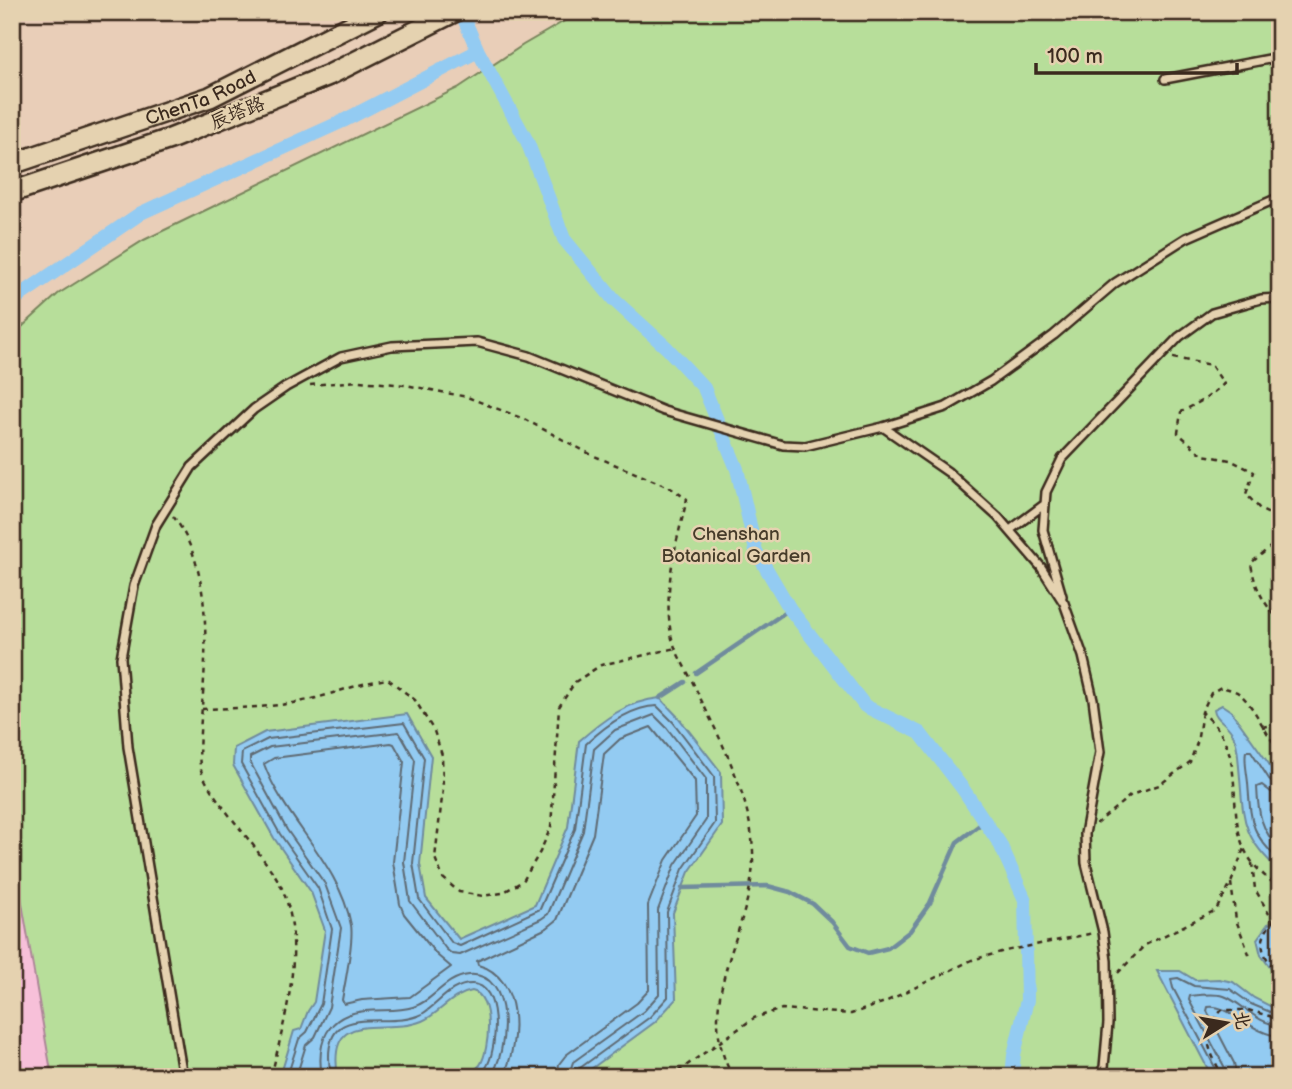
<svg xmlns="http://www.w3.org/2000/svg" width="1292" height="1089" viewBox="0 0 1292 1089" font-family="'Balsamiq Sans','LXGW WenKai TC',sans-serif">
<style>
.green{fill:#b7de9a;stroke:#79845c;stroke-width:2}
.water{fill:#93cbf2;stroke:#708b9d;stroke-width:2}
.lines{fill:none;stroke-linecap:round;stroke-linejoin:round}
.shore{stroke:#5e6a73;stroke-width:2}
.stream{stroke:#708b9d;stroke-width:4.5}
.canal{stroke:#93cbf2;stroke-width:14}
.building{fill:#f7c0d9;stroke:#ad8698;stroke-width:2}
.lane-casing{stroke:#3b2a1e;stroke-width:12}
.secondary-casing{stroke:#3b2a1e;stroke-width:24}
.path{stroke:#3b2a1e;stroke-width:2.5;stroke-dasharray:5 5;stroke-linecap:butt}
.lane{stroke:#e5d2b0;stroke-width:7}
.secondary{stroke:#e5d2b0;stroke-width:19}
.labels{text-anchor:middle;stroke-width:5;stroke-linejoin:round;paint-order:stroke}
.street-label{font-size:19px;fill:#3b2a1e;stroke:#e5d2b0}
.park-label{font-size:19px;fill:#473c2a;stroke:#e5d2b0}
</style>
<rect width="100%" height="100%" fill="#e9ceb8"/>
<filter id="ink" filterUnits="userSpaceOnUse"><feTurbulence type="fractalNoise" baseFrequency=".0143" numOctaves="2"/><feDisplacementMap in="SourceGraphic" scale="14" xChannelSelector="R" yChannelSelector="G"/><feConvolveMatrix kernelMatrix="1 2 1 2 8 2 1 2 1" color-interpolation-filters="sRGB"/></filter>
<g filter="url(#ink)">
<!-- green -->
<path class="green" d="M 580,12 L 1280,12 L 1280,1077 L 12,1077 L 12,336 L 58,294 L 144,240 L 458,88 L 523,45 Z"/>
<!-- water -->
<path class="water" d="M 660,698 L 678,717 L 721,772 L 722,825 L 689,872 L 673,913 L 676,999 L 655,1022 L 580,1077 L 462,1077 C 469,1074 475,1071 480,1065 C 490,1050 494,995 472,991 C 450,995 441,1013 422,1021 C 383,1037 326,1005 338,1077 L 280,1077 L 294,1031 L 301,1029 L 308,1011 L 314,1002 L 325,930 L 311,892 L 274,838 L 233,765 L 234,748 L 265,732 L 407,714 L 431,756 L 420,864 L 426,898 L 459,939 L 535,905 L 568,827 L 579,741 C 603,720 627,701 660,698 Z
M 1222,705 L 1231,711 L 1269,764 L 1280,783 L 1280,871 C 1239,835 1244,817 1239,767 C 1238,757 1238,744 1233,735 C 1229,724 1215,720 1214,709 Z
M 1280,921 L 1280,981 L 1261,955 L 1257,939 L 1268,924 Z
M 1157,971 L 1180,971 L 1195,980 L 1219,979 L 1233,982 L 1254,998 L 1280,1011 L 1280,1077 L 1212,1077 Z"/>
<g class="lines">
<!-- shore -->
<path class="shore" d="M 391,743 L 394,744 L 404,762 L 393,862 L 400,904 L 404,914 L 437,955 L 451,967 L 410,997 L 362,1000 L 344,1004 L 342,1000 C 345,983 354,941 351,925 C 340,864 285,821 264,764 L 274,758 Z
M 1280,785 L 1271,782 L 1251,751 L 1246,751 C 1244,761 1247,772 1248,783 C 1251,822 1250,833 1280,861
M 1280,794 L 1271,792 L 1262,785 L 1257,787 C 1258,812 1261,831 1280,849
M 287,1077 L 299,1039 L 307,1032 L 321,1004 L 332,929 L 318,888 L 280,834 L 241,764 L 242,752 L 268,739 L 404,723 L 424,758 L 413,863 L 419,899 L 452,943 L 460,946 L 540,909 L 575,829 L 586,744 C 605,726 630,707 657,706 L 673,722 L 714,776 L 715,823 L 683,869 L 667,912 L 668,997 L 650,1017 L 580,1068 L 576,1077
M 296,1077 L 306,1045 L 315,1037 L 329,1007 L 341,928 L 325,884 L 287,830 L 250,762 L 250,757 L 270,747 L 399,732 L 415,760 L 404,862 L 410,901 L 446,949 L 452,954 L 460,955 L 541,919 L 548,914 L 583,831 L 594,749 L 615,730 L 654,715 L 667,728 L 706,779 L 706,820 L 675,865 L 658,910 L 659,994 L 644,1011 L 573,1062 L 568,1077
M 322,1077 C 316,1043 327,1014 365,1011 C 381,1009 398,1012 413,1007 C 434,1001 443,978 469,975 C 514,971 509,1054 490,1077
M 331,1077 C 316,994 385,1033 422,1014 C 439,1004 450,984 472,984 C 502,984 497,1046 488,1064 C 486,1069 482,1073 478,1077
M 503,1077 C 520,1043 523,977 478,965 L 477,961 L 547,928 L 557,920 L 593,834 L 604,754 L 620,739 L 651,727 L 695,781 L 696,816 L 666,860 L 648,905 L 649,990 L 637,1003 L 566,1055 L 559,1064 L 557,1077
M 1217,1077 L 1217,1071 L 1173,988 L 1171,979 L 1178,978 L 1194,986 L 1230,989 L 1251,1004 L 1280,1016
M 1226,1077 L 1225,1068 L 1189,1000 L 1190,996 C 1199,995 1215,993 1224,996 C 1243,1003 1256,1024 1280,1025
M 1237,1077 L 1234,1063 L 1207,1011 L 1208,1007 C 1228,1003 1253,1035 1280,1036"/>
<!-- stream -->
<path class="stream" d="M 696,673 L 790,609
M 660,698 L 685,682
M 682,888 L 768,886 L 790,892 L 813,904 L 832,922 L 850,946 L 868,953 L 888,948 L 910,931 L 930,903 L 957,842 L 985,821"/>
<!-- canal -->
<path class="canal" d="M 461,12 L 478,51 L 527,141 L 564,239 L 614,300 L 667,348 L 704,388 L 737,469 L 756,551 L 790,609 L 865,706 L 920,733 L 963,789 L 1000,844 L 1025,900 L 1027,1000 L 1014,1055 L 1012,1077
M 12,301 L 141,213 L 343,121 L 478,51"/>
</g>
<!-- building -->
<path class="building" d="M 12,845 L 52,1077 L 12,1077 Z"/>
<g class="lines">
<!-- lane casing -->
<g class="lane-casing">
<path id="lane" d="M 1165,79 L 1280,57
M 883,427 L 948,472 L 998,517 L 1041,567 L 1064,603 L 1083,656 L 1093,699 L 1100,752 L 1085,834 L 1086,863 L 1103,932 L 1107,961 L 1108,1023 L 1104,1067 L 1099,1077
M 1010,530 L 1045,504
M 1062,596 L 1043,530 L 1046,492 L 1062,459 L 1179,337 L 1212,313 L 1261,299 L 1280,298
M 183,1077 L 128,747 L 121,658 L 134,586 L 156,525 L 192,467 L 254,409 L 286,387 L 341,357 L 392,346 L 477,342 L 529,356 L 664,411 L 783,445 L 805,446 L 883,427 L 946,407 L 991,381 L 1054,335 L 1115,283 L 1186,238 L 1280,197"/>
</g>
<!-- secondary casing -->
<g class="secondary-casing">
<g id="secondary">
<path id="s1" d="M 12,164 L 210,97 L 378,12"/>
<path d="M 12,192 L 170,139 L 329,75 L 454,12"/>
</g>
</g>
<!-- path -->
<path class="path" d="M 1173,358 L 1211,365 L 1224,384 L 1205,399 L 1181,412 L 1178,433 L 1203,455 L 1230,460 L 1254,472 L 1246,494 L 1261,510 L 1280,519
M 310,385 L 359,381 L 406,385 L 467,397 L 524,419 L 592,455 L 669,487 L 687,499 C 676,544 663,588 671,634 C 674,651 686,668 693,683 C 718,736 750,791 753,851 C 756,929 689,999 733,1077
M 173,516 C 212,567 207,646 202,706 C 201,721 197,757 201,770 C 208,792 241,829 256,849 C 263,860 274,872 280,884 C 308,942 285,1018 271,1077
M 1280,539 L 1251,563 C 1254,586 1263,603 1280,621
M 202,709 C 234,708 267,708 299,702 C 330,696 357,683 388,679 L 415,700 L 434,731 L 442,755 L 443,789 L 435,858 L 443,878 L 459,892 L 483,896 L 502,893 L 523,881 L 540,852 L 551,827 L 559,707 L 575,682 L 601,665 L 676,648
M 1262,727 L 1280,723
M 1280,750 C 1264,734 1254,703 1237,692 C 1232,690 1226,688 1221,687 L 1211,693 L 1202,712 C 1207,717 1213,722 1217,728 C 1243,762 1228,811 1244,848 C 1251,865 1266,878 1280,888
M 1096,824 L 1131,795 L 1159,785 L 1190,762 L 1197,743 L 1202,712
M 1252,863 L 1255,889 L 1273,921 C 1255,944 1262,955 1280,975
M 1231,883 L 1236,920 L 1251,959
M 1118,973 L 1145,945 L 1216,910 L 1231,883 L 1244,848
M 670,1077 L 754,1018 L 782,1009 L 851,1014 L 885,1002 L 972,960 L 1005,951 L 1094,933
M 1223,1077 C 1209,1050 1199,1035 1222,1010 L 1248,1010 L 1280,1019"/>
<!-- lane -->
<use href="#lane" class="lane"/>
<!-- secondary -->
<use href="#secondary" class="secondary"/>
</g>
</g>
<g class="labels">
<!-- street labels -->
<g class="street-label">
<text dy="7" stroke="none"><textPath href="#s1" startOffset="200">ChenTa Road</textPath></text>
<text transform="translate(237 112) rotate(-22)" y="7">辰塔路</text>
</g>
<!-- park labels -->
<g class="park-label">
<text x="736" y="540">Chenshan<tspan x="736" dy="22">Botanical Garden</tspan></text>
</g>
</g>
<!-- margin -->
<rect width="1292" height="1089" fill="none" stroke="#e5d2b0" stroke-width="42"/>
<rect x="21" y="21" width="1250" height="1047" fill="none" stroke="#3b2a1e" stroke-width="2.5" filter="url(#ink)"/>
<!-- north arrow -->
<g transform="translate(1226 1023) rotate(79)" stroke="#e5d2b0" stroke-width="5" paint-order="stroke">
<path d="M0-5L12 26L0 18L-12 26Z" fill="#3b2a1e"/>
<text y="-10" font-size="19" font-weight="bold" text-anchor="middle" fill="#3b2a1e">北</text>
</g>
<!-- scale -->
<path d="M1036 63v10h201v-10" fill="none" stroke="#3b2a1e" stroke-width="3.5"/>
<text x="1047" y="63" font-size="21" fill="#3b2a1e" stroke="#e5d2b0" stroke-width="5" paint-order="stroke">100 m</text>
</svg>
